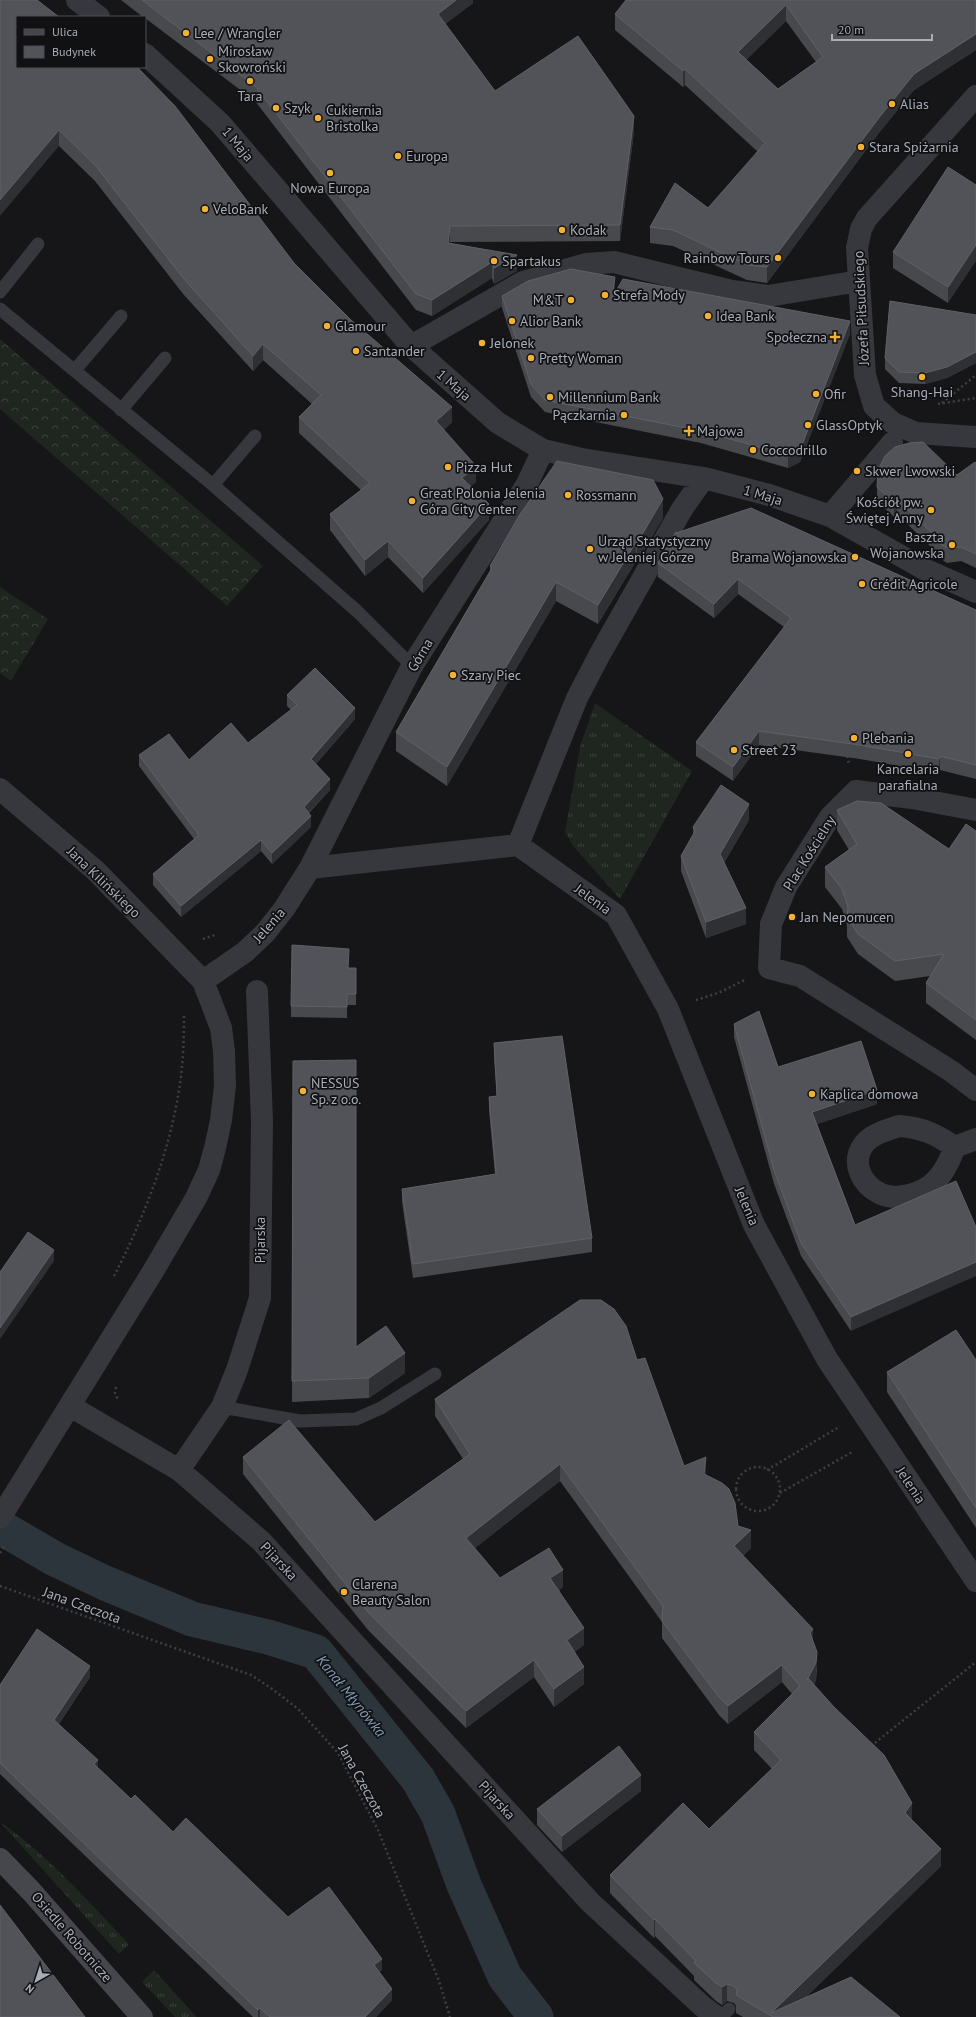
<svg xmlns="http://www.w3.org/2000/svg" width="976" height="2017" viewBox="0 0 976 2017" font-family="'PT Sans',sans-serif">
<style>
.grass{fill:url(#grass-tufts)}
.forest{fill:url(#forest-crowns)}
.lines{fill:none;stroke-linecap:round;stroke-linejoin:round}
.canal{stroke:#2c353c;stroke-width:35}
.path{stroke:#3d3f44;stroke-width:2.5;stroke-dasharray:2 3;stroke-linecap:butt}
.lane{stroke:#37383d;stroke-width:13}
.street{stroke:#37383d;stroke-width:22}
.secondary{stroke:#45474d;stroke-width:22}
.wall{fill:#47494d;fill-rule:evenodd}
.shaded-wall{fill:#2f3033}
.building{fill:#525359;stroke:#5f6168;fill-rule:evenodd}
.poi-dot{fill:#f2b134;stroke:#111113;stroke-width:1.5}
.labels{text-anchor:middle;stroke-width:3.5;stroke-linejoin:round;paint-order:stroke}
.poi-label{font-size:14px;fill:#a8adb8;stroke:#111113;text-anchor:start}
.street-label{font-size:14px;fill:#a8adb8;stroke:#111113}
.water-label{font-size:15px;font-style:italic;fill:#7f9bb3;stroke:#111113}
</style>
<defs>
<pattern id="grass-tufts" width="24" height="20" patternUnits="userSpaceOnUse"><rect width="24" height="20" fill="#1e261f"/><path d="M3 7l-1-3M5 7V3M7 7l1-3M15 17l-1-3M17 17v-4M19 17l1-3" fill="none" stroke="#3c433d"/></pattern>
<pattern id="forest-crowns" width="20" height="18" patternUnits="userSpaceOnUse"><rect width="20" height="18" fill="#1e261f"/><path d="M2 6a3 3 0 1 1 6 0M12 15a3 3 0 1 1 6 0" fill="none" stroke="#3c433d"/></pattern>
</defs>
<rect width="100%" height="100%" fill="#161618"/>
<!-- grass -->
<path class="grass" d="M 595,703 L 692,771 L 620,899 L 574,847 L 565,832 L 580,747 Z
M 0,1822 C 49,1856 88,1901 129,1944 L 119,1954 Z
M 154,1970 L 193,2013 L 196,2017 L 175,2017 L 142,1982 Z"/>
<!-- forest -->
<path class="forest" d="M 0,339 L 263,566 L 227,606 L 0,409 Z
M 0,587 L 48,619 L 11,681 L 0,673 Z"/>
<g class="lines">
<!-- canal -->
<path class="canal" d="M 0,1527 L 55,1559 L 105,1583 L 192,1619 L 268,1637 L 316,1652 L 418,1779 L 438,1814 L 464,1885 L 505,1977 L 536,2017"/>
<!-- path -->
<path class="path" d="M 942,403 L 976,375
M 938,404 L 976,398
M 847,756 L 849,765
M 203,939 L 215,935
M 696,1000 L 718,993 L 745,980
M 114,1276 C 142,1222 168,1156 178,1096 C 183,1069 184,1042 184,1015
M 116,1387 L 115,1393 L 118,1400
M736 1489a22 22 0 1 1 44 0a22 22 0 1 1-44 0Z
M 767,1470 L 839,1427
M 780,1493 L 854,1451
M 0,1553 L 4,1547
M 0,1586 L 251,1675 L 271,1688 L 298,1709 L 338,1753 L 378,1830 L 439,1981 L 450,2017
M 871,1746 L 976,1662"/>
<!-- lane -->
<path class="lane" d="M 0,292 L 38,244
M 0,309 L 213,485 L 358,612 L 412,666
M 75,370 L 121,316
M 121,410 L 165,358
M 213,485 L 255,436
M 222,1407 L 300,1421 L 356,1419 L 381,1408 L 435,1374
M 721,2017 L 729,2009"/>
<!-- street -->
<path class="street" d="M 77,0 L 99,17
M 145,54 L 220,123 L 411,346 L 498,423 L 543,450 L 582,459 L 704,478 L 769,495 L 830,516 L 924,569 L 976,592
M 976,96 L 867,218 L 861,229 L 857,248 L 865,375 L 874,406 L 893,423 L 916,433 L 976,437
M 411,346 L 523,282 L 586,264 L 614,262 L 732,291 L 768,296 L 859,281
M 830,516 L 892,443
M 0,789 L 96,871 L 203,981 L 221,1028 L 224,1051 L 225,1086 L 221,1120 L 215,1148 L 209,1170 L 196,1198 L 152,1273 L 0,1518
M 976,810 L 912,798 L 856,791 L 830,817 L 786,887 L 771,924 L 769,968 L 800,976 L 951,1071 L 976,1090
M 518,845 L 577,698 L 600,654 L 682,509 L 704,478
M 310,868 L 518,845 L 616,915 L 668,1009 L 754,1225 L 827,1359 L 976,1581
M 203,981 L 245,952 L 265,933 L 284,909 L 310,868 L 412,666 L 527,484 L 543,450
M 899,1126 C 924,1128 935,1134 955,1147 C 949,1162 942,1178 928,1187 C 917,1195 894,1200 881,1194 C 862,1185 850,1163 864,1144 C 872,1134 887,1130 899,1126 Z
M 955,1147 L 976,1139
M 70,1406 L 179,1470 L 261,1541 L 590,1902 L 702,2006 L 717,2017
M 179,1470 L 222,1407 L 237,1370 L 260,1298 L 262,1121 L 257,991"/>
<!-- secondary -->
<path class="secondary" d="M 0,1859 L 31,1891 L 142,2017"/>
</g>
<!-- wall -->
<path class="wall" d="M 0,0 L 294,263 L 452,422 L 444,430 L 476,482 L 470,486 L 489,520 L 423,593 L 388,557 L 365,576 L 330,530 L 330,514 L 361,490 L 299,433 L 299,417 L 312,404 L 263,360 L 253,371 L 184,295 L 95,181 L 59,146 Z
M 121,0 L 473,0 L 473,3 L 445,24 L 495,91 L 634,132 L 620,241 L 450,242 L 450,243 L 517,271 L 494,284 L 492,278 L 432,316 L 416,310 L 255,101 L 145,18 L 145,17 L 143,17 Z
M 626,0 L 976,0 L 976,50 L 914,90 L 878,134 L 767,283 L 747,280 L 673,246 L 650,243 L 650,227 L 708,208 L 758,152 L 685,85 L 683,87 L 615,30 L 615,14 ZM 786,21 L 816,62 L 778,89 L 746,60 Z
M 976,185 L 948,303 L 893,268 L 893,252 Z
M 615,290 L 614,294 L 850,334 L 800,462 L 788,468 L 701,443 L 545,412 L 531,397 L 502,308 L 502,296 Z
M 976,315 L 976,363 L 947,378 L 925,384 L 899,383 L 885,369 L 885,358 Z
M 976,463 L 976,568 L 961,561 L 947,563 L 931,552 L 931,547 L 897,514 L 894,517 L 877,501 L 877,487 L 957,475 Z
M 663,518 L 637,562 L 636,561 L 598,624 L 556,601 L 447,786 L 396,751 L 396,732 L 490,571 L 490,566 Z
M 676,533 L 976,610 L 976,779 L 940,770 L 939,773 L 860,759 L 759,745 L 733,781 L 696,756 L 696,742 L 784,627 L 738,594 L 714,618 L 658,577 L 658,563 Z
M 287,695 L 355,719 L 316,764 L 330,790 L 309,813 L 311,827 L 272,864 L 261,851 L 181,917 L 153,885 L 153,874 L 194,839 L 139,766 L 139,755 L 189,760 L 248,743 L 291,710 L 287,706 Z
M 837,810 L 949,849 L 976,831 L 976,1040 L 926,1003 L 926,983 L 930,976 L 895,981 L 858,954 L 847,937 L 847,925 L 842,909 L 825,887 L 825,867 L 849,850 L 837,830 Z
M 749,820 L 724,863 L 746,924 L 706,938 L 681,871 L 681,856 L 693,836 L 693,827 Z
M 348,968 L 356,968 L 356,1005 L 347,1005 L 347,1018 L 291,1017 L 291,1006 Z
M 734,1024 L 778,1067 L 877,1104 L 817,1124 L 855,1225 L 851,1331 L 801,1256 L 774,1184 L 734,1037 Z
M 494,1043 L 592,1238 L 592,1252 L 413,1278 L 402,1202 L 402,1189 L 495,1174 L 489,1111 L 489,1097 L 497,1096 L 494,1057 Z
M 293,1061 L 356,1347 L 405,1373 L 369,1398 L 292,1402 Z
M 637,1360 L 684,1466 L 706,1475 L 751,1548 L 743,1556 L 813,1643 L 817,1670 L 816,1680 L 814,1685 L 912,1820 L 941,1866 L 805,1998 L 900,2017 L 743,2017 L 736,2013 L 736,2006 L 734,2003 L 727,2001 L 722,2005 L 716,2001 L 694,1980 L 694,1976 L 655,1936 L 654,1938 L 610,1893 L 610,1875 L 709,1829 L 772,1769 L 754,1750 L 754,1732 L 792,1694 L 782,1682 L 728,1724 L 719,1715 L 662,1638 L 662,1622 L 560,1481 L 475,1548 L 500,1578 L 563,1587 L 559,1590 L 584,1645 L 574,1652 L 584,1684 L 554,1707 L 534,1677 L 466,1728 L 368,1630 L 243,1474 L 243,1457 L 375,1522 L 463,1459 L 435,1416 L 435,1399 Z
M 976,1360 L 976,1528 L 887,1392 L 887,1372 Z
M 90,1677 L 59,1724 L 98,1768 L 131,1799 L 173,1832 L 288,1917 L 382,1970 L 379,1972 L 392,2000 L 376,2017 L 253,2017 L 0,1774 L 0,1685 Z
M 641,1791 L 562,1852 L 537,1825 L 537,1809 Z"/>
<!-- shaded-wall -->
<path class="shaded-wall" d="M 456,0 L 473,0 L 473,3 L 438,30 L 438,14 Z
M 786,5 L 786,21 L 738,68 L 738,52 Z
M 976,34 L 976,50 L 914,90 L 878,134 L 767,283 L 767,267 L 878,119 L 914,74 Z
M 685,69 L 685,85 L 683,87 L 683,71 Z
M 634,116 L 634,132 L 620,241 L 620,225 Z
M 59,130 L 59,146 L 0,216 L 0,200 Z
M 450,226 L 450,242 L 448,258 L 448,243 Z
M 976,245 L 976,261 L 948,303 L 948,287 Z
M 517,255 L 517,271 L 494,284 L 494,268 Z
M 492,262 L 492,278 L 432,316 L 432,300 Z
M 615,277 L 615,290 L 612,310 L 612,298 Z
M 850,321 L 850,334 L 800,462 L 788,468 L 788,455 Z
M 263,344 L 263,360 L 253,371 L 253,356 Z
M 976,352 L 976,363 L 947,378 L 925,384 L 925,373 Z
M 452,407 L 452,422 L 436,437 L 436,421 Z
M 476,466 L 476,482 L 462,494 L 462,478 Z
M 663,499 L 663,518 L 637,562 L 637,543 Z
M 897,500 L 897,514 L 894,517 L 894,503 Z
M 489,504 L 489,520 L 423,593 L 423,578 Z
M 388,541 L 388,557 L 365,576 L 365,560 Z
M 636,542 L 636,561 L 598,624 L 598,605 Z
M 738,579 L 738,594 L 714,618 L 714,604 Z
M 556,582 L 556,601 L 447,786 L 447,767 Z
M 355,708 L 355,719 L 311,770 L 311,759 Z
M 759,731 L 759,745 L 733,781 L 733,767 Z
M 940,756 L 940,770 L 939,773 L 939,759 Z
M 330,779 L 330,790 L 304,817 L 304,807 Z
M 749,804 L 749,820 L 720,870 L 720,854 Z
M 311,816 L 311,827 L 272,864 L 272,853 Z
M 261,840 L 261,851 L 181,917 L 181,906 Z
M 746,908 L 746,924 L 706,938 L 706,922 Z
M 877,1090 L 877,1104 L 812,1126 L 812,1112 Z
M 54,1250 L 54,1261 L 0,1339 L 0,1328 Z
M 976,1262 L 976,1276 L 851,1331 L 851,1317 Z
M 405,1353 L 405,1373 L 369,1398 L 369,1378 Z
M 706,1457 L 706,1475 L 704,1491 L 704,1474 Z
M 560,1464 L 560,1481 L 466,1555 L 466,1538 Z
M 751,1530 L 751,1548 L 734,1564 L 734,1546 Z
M 563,1570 L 563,1587 L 550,1595 L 550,1578 Z
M 584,1628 L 584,1645 L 567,1658 L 567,1640 Z
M 813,1629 L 813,1647 L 810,1633 Z
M 817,1652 L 816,1680 L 807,1697 L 807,1680 Z
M 534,1660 L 534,1677 L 466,1728 L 466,1711 Z
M 782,1665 L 782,1682 L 728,1724 L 728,1706 Z
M 90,1666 L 90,1677 L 54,1731 L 54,1720 Z
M 584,1667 L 584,1684 L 554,1707 L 554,1689 Z
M 98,1760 L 98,1771 L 94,1764 Z
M 641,1775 L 641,1791 L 562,1852 L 562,1836 Z
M 912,1803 L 912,1821 L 905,1813 Z
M 941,1849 L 941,1866 L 785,2017 L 771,2013 Z
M 655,1919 L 655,1936 L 654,1938 L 654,1920 Z
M 382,1959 L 382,1970 L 374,1976 L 374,1965 Z
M 727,1984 L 727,2001 L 722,2005 L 722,1987 Z
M 392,1989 L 392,2000 L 376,2017 L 365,2017 Z
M 260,2008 L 260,2017 L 258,2017 L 258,2010 Z"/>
<!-- building -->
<path class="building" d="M 0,0 L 37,0 L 59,17 L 17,17 L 17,67 L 137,67 L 175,106 L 294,263 L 351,320 L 452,407 L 436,421 L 476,466 L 462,478 L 489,504 L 423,578 L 388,541 L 365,560 L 330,514 L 370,483 L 299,417 L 321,395 L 263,344 L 253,356 L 184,279 L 95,165 L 59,130 L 0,200 Z
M 142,0 L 456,0 L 438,14 L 495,91 L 578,36 L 634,116 L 620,225 L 450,226 L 448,243 L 517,255 L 494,268 L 492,262 L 432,300 L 416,294 L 255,86 Z
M 626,0 L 791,0 L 790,1 L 791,0 L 976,0 L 976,34 L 914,74 L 878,119 L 767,267 L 747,265 L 673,230 L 650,227 L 675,183 L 708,208 L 765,143 L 685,69 L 683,71 L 615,14 ZM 786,5 L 823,57 L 778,89 L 738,52 Z
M 948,167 L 976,185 L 976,245 L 948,287 L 893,252 Z
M 571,269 L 615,277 L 612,298 L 623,279 L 850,321 L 800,450 L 788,455 L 701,431 L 545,400 L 531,384 L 502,296 L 528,281 Z
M 890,301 L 976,315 L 976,352 L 947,367 L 925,373 L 899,372 L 885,358 Z
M 923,442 L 957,475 L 975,462 L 976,463 L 976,554 L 961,547 L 947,548 L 931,538 L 934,535 L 897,500 L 894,503 L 877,487 L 878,470 L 885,456 L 895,447 L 909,443 Z
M 557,461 L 653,480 L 663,499 L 637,543 L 636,542 L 598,605 L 556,582 L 447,767 L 396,732 L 492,568 L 490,566 L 519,516 Z
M 751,508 L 976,610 L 976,765 L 940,756 L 939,759 L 860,745 L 759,731 L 733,767 L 696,742 L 791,618 L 738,579 L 714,604 L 658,563 L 676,532 L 676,533 Z
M 315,668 L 355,708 L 311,759 L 330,779 L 304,807 L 311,816 L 272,853 L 261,840 L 181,906 L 153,874 L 199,835 L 139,755 L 169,734 L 189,760 L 231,723 L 248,743 L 297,705 L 287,695 Z
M 721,785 L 749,804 L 720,854 L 746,908 L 706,922 L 681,856 L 695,831 L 693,827 Z
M 857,801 L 881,803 L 949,849 L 966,824 L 976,831 L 976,1020 L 926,983 L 944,954 L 895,961 L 858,934 L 847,917 L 848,907 L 842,889 L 825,867 L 857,844 L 837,810 Z
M 292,945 L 349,949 L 348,968 L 356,968 L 356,994 L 347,994 L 347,1007 L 291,1006 Z
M 759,1011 L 778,1067 L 861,1041 L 877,1090 L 812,1112 L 855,1225 L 956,1181 L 976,1227 L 976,1262 L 851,1317 L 801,1243 L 774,1170 L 734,1024 Z
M 562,1036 L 592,1238 L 413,1264 L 402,1189 L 496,1174 L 489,1097 L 497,1096 L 494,1043 Z
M 356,1060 L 356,1347 L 386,1326 L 405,1353 L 369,1378 L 292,1381 L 293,1061 Z
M 28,1232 L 54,1250 L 0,1328 L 0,1272 Z
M 580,1300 L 601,1300 L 614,1309 L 626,1326 L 637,1360 L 645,1358 L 684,1466 L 706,1457 L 704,1474 L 722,1483 L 729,1489 L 735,1503 L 738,1526 L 751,1530 L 734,1546 L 813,1629 L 810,1633 L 817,1652 L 816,1663 L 807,1680 L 808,1678 L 834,1707 L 884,1755 L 912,1803 L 905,1813 L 941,1849 L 771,2013 L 851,1977 L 900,2017 L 773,2017 L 736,1995 L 737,1990 L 734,1986 L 727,1984 L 722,1987 L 716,1983 L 694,1963 L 696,1961 L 655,1919 L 654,1920 L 610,1875 L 683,1803 L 709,1829 L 781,1760 L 754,1732 L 800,1686 L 782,1665 L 728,1706 L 719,1697 L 662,1621 L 663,1606 L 560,1464 L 466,1538 L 500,1578 L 549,1548 L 563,1570 L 550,1578 L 584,1628 L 567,1640 L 584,1667 L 554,1689 L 534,1660 L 466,1711 L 368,1612 L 243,1457 L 289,1420 L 375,1522 L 470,1454 L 435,1399 Z
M 956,1330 L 976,1360 L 976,1508 L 887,1372 Z
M 37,1629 L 90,1666 L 54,1720 L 98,1760 L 94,1764 L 131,1799 L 135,1795 L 173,1832 L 186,1818 L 288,1917 L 329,1887 L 382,1959 L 374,1965 L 392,1989 L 365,2017 L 270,2017 L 260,2008 L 258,2010 L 0,1763 L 0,1685 Z
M 619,1746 L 641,1775 L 562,1836 L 537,1809 Z
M 0,1905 L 85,2017 L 0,2017 Z"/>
<!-- markers -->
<g class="poi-dot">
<circle cx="186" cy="33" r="4"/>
<circle cx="210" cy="59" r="4"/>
<circle cx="250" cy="81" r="4"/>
<circle cx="892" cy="104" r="4"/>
<circle cx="276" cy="108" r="4"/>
<circle cx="318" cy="118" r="4"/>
<circle cx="861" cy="147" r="4"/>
<circle cx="398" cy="156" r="4"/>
<circle cx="330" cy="173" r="4"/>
<circle cx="205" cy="209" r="4"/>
<circle cx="562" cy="230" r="4"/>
<circle cx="778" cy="258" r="4"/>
<circle cx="494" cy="261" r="4"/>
<circle cx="605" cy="295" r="4"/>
<circle cx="571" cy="300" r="4"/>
<circle cx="708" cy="316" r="4"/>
<circle cx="512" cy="321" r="4"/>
<circle cx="327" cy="326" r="4"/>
<path d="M833 331h4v4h4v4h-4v4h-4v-4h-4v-4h4z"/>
<circle cx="482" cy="343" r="4"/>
<circle cx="356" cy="351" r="4"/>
<circle cx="531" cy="358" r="4"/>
<circle cx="922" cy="377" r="4"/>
<circle cx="816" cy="394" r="4"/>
<circle cx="550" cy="397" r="4"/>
<circle cx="624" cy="415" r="4"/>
<circle cx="808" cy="425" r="4"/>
<path d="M687 425h4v4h4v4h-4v4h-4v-4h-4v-4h4z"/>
<circle cx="753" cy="450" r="4"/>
<circle cx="448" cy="467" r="4"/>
<circle cx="857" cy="471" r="4"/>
<circle cx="568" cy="495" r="4"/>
<circle cx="412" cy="501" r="4"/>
<circle cx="931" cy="510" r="4"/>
<circle cx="952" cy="545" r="4"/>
<circle cx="590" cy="549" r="4"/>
<circle cx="855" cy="557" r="4"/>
<circle cx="862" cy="584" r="4"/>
<circle cx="453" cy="675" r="4"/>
<circle cx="854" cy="738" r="4"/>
<circle cx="734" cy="750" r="4"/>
<circle cx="908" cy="754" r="4"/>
<circle cx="792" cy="917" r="4"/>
<circle cx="303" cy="1091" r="4"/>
<circle cx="812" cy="1094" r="4"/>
<circle cx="344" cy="1592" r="4"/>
</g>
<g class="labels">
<!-- poi labels -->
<g class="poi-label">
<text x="194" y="38">Lee / Wrangler</text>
<text x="218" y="56">Mirosław<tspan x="218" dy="16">Skowroński</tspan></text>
<text x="250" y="101" text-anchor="middle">Tara</text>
<text x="900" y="109">Alias</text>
<text x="284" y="113">Szyk</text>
<text x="326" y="115">Cukiernia<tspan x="326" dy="16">Bristolka</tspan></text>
<text x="869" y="152">Stara Spiżarnia</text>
<text x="406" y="161">Europa</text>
<text x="330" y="193" text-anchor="middle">Nowa Europa</text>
<text x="213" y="214">VeloBank</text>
<text x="570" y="235">Kodak</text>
<text x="770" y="263" text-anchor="end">Rainbow Tours</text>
<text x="502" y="266">Spartakus</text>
<text x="613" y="300">Strefa Mody</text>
<text x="563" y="305" text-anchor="end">M&amp;T</text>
<text x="716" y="321">Idea Bank</text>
<text x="520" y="326">Alior Bank</text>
<text x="335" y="331">Glamour</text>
<text x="827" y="342" text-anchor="end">Społeczna</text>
<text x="490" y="348">Jelonek</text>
<text x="364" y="356">Santander</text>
<text x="539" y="363">Pretty Woman</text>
<text x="922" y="397" text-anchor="middle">Shang-Hai</text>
<text x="824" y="399">Ofir</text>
<text x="558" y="402">Millennium Bank</text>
<text x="616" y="420" text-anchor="end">Pączkarnia</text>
<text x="816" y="430">GlassOptyk</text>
<text x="697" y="436">Majowa</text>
<text x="761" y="455">Coccodrillo</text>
<text x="456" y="472">Pizza Hut</text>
<text x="865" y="476">Skwer Lwowski</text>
<text x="420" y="498">Great Polonia Jelenia<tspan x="420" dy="16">Góra City Center</tspan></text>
<text x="576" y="500">Rossmann</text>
<text x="923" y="507" text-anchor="end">Kościół pw.<tspan x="923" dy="16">Świętej Anny</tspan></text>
<text x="944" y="542" text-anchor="end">Baszta<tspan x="944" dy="16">Wojanowska</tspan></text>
<text x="598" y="546">Urząd Statystyczny<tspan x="598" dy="16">w Jeleniej Górze</tspan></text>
<text x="847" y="562" text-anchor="end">Brama Wojanowska</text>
<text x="870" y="589">Crédit Agricole</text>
<text x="461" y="680">Szary Piec</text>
<text x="862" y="743">Plebania</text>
<text x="742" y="755">Street 23</text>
<text x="908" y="774" text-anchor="middle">Kancelaria<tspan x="908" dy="16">parafialna</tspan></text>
<text x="800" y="922">Jan Nepomucen</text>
<text x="311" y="1088">NESSUS<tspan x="311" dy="16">Sp. z o.o.</tspan></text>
<text x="820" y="1099">Kaplica domowa</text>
<text x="352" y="1589">Clarena<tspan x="352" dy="16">Beauty Salon</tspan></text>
</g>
<!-- street labels -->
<g class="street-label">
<text transform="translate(238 144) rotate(50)" y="5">1 Maja</text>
<text transform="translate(861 308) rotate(-93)" y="5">Józefa Piłsudskiego</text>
<text transform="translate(454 385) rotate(41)" y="5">1 Maja</text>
<text transform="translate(763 495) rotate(17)" y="5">1 Maja</text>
<text transform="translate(420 655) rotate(-59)" y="5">Górna</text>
<text transform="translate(809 853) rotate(-58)" y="5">Plac Kościelny</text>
<text transform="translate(104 882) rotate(44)" y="5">Jana Kilińskiego</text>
<text transform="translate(593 899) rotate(36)" y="5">Jelenia</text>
<text transform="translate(269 925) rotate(-49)" y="5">Jelenia</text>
<text transform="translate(747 1206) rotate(67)" y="5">Jelenia</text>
<text transform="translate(260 1240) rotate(-90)" y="5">Pijarska</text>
<text transform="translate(911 1485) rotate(56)" y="5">Jelenia</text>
<text transform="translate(279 1561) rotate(47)" y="5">Pijarska</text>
<text transform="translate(82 1605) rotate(20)" y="5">Jana Czeczota</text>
<text transform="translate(362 1781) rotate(61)" y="5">Jana Czeczota</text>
<text transform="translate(497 1800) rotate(48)" y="5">Pijarska</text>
<text transform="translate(72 1937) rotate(49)" y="5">Osiedle Robotnicze</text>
</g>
<!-- water labels -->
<g class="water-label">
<text transform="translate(351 1696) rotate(51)" y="5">Kanał Młynówka</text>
</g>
</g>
<!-- legend -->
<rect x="16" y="16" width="130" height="52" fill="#111113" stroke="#4d4f55"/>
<rect x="24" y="29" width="20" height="6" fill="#45474d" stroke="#4d4f55"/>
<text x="52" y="36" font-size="12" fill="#a8adb8">Ulica</text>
<rect x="24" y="46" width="20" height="12" fill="#525359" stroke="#4d4f55"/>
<text x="52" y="56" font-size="12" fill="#a8adb8">Budynek</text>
<!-- north arrow -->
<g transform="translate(36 1981) rotate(219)" stroke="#111113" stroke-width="3" paint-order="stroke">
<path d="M0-3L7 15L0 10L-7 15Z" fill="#a8adb8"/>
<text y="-6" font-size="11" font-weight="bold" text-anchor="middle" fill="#a8adb8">N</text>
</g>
<!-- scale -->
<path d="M832 34v6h100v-6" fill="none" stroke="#a8adb8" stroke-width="2"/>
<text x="838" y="34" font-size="12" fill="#a8adb8" stroke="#111113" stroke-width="3" paint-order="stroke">20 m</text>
</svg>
